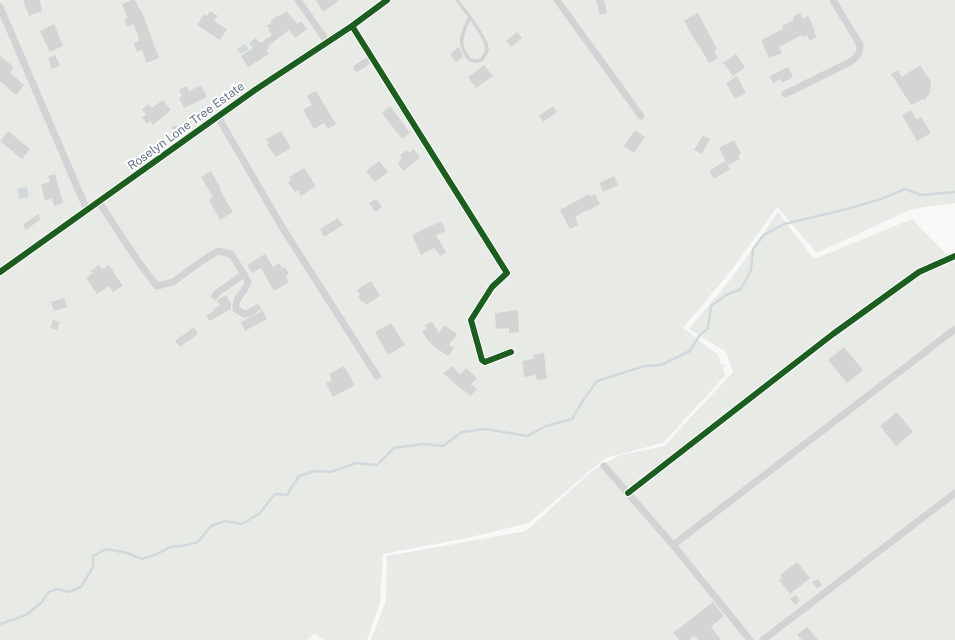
<svg xmlns="http://www.w3.org/2000/svg" width="955" height="640" viewBox="0 0 955 640" font-family="'Public Sans',sans-serif">
<style>
.green{fill:#e8ebe5}
.water{fill:#d2d8dc}
.lines{fill:none;stroke-linecap:round;stroke-linejoin:round}
.stream{stroke:#d2d8dc;stroke-width:2.5}
.building{fill:#d3d4d4}
.lane{stroke:#d2d3d4;stroke-width:3.5}
.street{stroke:#d2d3d4;stroke-width:7}
.cycleway-casing{stroke:#fff;stroke-width:8}
.cycleway{stroke:#1b5e20;stroke-width:6}
.labels{text-anchor:middle;stroke-width:4;stroke-linejoin:round;paint-order:stroke}
.street-label{font-size:12px;fill:#677688;stroke:#fff}
</style>
<rect width="100%" height="100%" fill="#f8f8f7"/>
<!-- green -->
<path class="green" d="M 0,0 L 955,0 L 955,203 L 912,209 L 817,253 L 777,207 L 731,271 L 683,328 L 718,355 L 721,364 L 725,364 L 723,368 L 725,376 L 663,443 L 605,458 L 529,523 L 467,538 L 383,554 L 380,602 L 367,640 L 325,640 L 314,634 L 307,640 L 0,640 Z
M 778,212 L 814,259 L 912,219 L 955,263 L 955,640 L 371,640 L 386,601 L 387,556 L 526,531 L 593,470 L 620,455 L 664,446 L 733,372 L 726,352 L 689,329 L 734,275 Z"/>
<!-- water -->
<path class="water" d="M 245,44 L 249,49 L 241,54 L 237,49 Z
M 27,187 L 29,197 L 19,199 L 17,189 Z"/>
<g class="lines">
<!-- stream -->
<path class="stream" d="M 0,624 L 26,615 L 41,603 L 49,592 L 57,589 L 69,592 L 81,587 L 93,567 L 93,556 L 106,549 L 127,553 L 142,559 L 157,554 L 170,547 L 182,546 L 198,542 L 211,526 L 225,521 L 242,524 L 260,513 L 275,494 L 287,495 L 299,476 L 315,471 L 331,472 L 356,463 L 377,465 L 394,448 L 423,444 L 443,446 L 462,432 L 485,429 L 527,436 L 546,426 L 572,419 L 582,402 L 597,381 L 644,366 L 661,365 L 690,351 L 699,336 L 708,328 L 711,306 L 726,295 L 741,289 L 751,270 L 753,249 L 764,235 L 784,224 L 847,209 L 881,199 L 905,189 L 921,195 L 955,192"/>
</g>
<!-- building -->
<path class="building" d="M 23,0 L 40,0 L 42,11 L 29,16 Z
M 132,0 L 135,0 L 140,10 L 141,10 L 159,58 L 146,63 L 142,50 L 137,52 L 134,43 L 139,41 L 138,37 L 139,37 L 133,24 L 127,27 L 124,19 L 128,18 L 122,4 Z
M 316,0 L 340,0 L 323,12 Z
M 596,0 L 604,0 L 607,13 L 600,15 Z
M 210,11 L 218,16 L 214,21 L 227,29 L 220,40 L 197,25 L 204,14 L 207,16 Z
M 287,11 L 297,24 L 301,21 L 307,29 L 295,38 L 289,30 L 268,46 L 269,48 L 266,50 L 269,54 L 248,67 L 241,56 L 253,48 L 249,43 L 256,38 L 260,43 L 272,35 L 268,30 L 270,29 L 267,26 L 272,22 L 270,21 L 278,15 L 279,16 Z
M 698,13 L 717,49 L 714,51 L 718,58 L 709,63 L 698,44 L 697,44 L 684,21 Z
M 800,13 L 803,19 L 808,16 L 815,31 L 814,32 L 816,37 L 810,41 L 807,35 L 803,37 L 802,35 L 779,47 L 782,53 L 769,58 L 761,40 L 783,29 L 782,26 L 794,20 L 793,17 Z
M 54,24 L 63,46 L 50,52 L 40,31 Z
M 517,32 L 522,38 L 511,47 L 506,41 Z
M 459,47 L 463,57 L 456,62 L 450,54 Z
M 736,54 L 745,67 L 733,76 L 723,63 Z
M 55,55 L 60,65 L 52,69 L 48,58 Z
M 0,56 L 14,67 L 10,73 L 24,85 L 16,95 L 0,81 Z
M 484,65 L 493,76 L 476,88 L 468,77 Z
M 920,65 L 931,82 L 930,93 L 924,101 L 923,99 L 911,105 L 891,74 L 898,70 L 902,77 Z
M 788,67 L 793,77 L 782,83 L 780,79 L 773,83 L 770,76 Z
M 737,76 L 746,93 L 735,99 L 726,83 Z
M 201,85 L 207,97 L 184,108 L 179,98 L 182,96 L 179,90 L 186,86 L 189,91 Z
M 316,91 L 336,124 L 328,129 L 324,123 L 314,129 L 303,110 L 312,105 L 307,96 Z
M 163,100 L 171,110 L 153,125 L 150,121 L 147,124 L 142,117 L 146,115 L 142,109 L 149,104 L 152,108 Z
M 390,106 L 410,133 L 402,139 L 382,113 Z
M 553,106 L 557,112 L 543,122 L 539,116 Z
M 911,110 L 916,119 L 921,117 L 931,133 L 917,141 L 902,115 Z
M 172,126 L 180,126 L 180,134 L 173,135 Z
M 635,130 L 645,137 L 634,153 L 624,146 Z
M 8,131 L 30,149 L 22,159 L 0,141 Z
M 281,131 L 291,148 L 276,157 L 267,145 L 269,144 L 266,139 Z
M 703,135 L 710,139 L 702,154 L 694,150 Z
M 734,140 L 741,154 L 738,155 L 740,159 L 728,165 L 719,148 Z
M 414,149 L 420,158 L 403,171 L 398,163 L 402,158 L 400,155 L 407,150 L 409,153 Z
M 379,161 L 388,172 L 375,182 L 366,171 Z
M 725,161 L 730,169 L 714,179 L 709,171 Z
M 304,168 L 316,186 L 301,196 L 298,190 L 295,192 L 288,182 L 291,180 L 289,177 Z
M 211,171 L 221,189 L 220,190 L 233,212 L 220,220 L 209,200 L 213,197 L 201,177 Z
M 55,174 L 63,203 L 54,206 L 52,198 L 45,201 L 41,185 L 50,182 L 48,176 Z
M 614,176 L 618,185 L 603,192 L 599,183 Z
M 589,194 L 590,196 L 595,194 L 600,204 L 588,211 L 587,210 L 575,217 L 578,225 L 570,229 L 560,210 Z
M 376,199 L 382,207 L 375,212 L 369,203 Z
M 38,214 L 41,219 L 26,230 L 23,225 Z
M 338,218 L 343,225 L 324,237 L 320,229 Z
M 441,221 L 446,231 L 436,235 L 446,252 L 441,256 L 434,248 L 421,255 L 412,235 Z
M 265,254 L 273,267 L 279,263 L 282,268 L 285,267 L 289,274 L 286,276 L 289,282 L 274,291 L 261,268 L 252,273 L 247,265 Z
M 99,265 L 102,269 L 109,265 L 123,286 L 113,292 L 109,286 L 97,294 L 86,278 L 93,273 L 91,271 Z
M 371,281 L 380,296 L 366,305 L 364,301 L 362,303 L 358,296 L 360,295 L 357,290 Z
M 226,295 L 231,304 L 231,309 L 210,321 L 206,316 L 214,311 L 213,309 L 220,305 L 217,300 Z
M 64,298 L 67,307 L 54,311 L 51,302 Z
M 262,309 L 267,319 L 245,331 L 241,322 L 260,312 Z
M 518,310 L 519,332 L 509,333 L 509,328 L 496,329 L 495,313 Z
M 53,320 L 60,322 L 57,330 L 50,328 Z
M 432,322 L 439,333 L 444,325 L 457,334 L 449,345 L 454,348 L 448,356 L 433,346 L 433,345 L 428,341 L 422,331 L 427,328 L 425,325 Z
M 391,323 L 405,345 L 388,355 L 375,332 Z
M 194,327 L 198,334 L 180,347 L 175,341 Z
M 844,347 L 863,370 L 847,383 L 828,360 Z
M 544,353 L 547,379 L 537,380 L 536,375 L 524,377 L 522,361 L 534,359 L 533,355 Z
M 344,366 L 355,385 L 333,397 L 326,383 L 332,380 L 329,374 Z
M 453,366 L 460,375 L 466,368 L 477,378 L 471,384 L 477,389 L 470,396 L 464,390 L 463,391 L 443,373 Z
M 897,412 L 913,432 L 896,446 L 880,426 Z
M 797,562 L 810,578 L 790,594 L 779,580 L 782,578 L 780,575 Z
M 818,579 L 822,585 L 817,588 L 812,582 Z
M 796,595 L 800,601 L 795,605 L 790,599 Z
M 713,602 L 724,616 L 711,627 L 721,640 L 698,640 L 694,636 L 689,640 L 679,640 L 673,633 Z
M 807,627 L 818,640 L 802,640 L 797,635 Z"/>
<g class="lines">
<!-- lane -->
<path class="lane" d="M 457,0 C 464,9 487,38 487,49 C 487,53 483,57 481,60 L 476,61 L 470,60 C 456,44 462,34 470,17"/>
<!-- street -->
<path class="street" d="M 298,0 L 328,43
M 557,0 L 641,116
M 0,7 L 87,210
M 352,26 L 507,273 L 492,287 L 471,320 L 482,360 L 485,362 L 511,352
M 357,68 L 372,58
M 785,94 L 850,62 C 857,57 860,54 860,45 L 833,0
M 218,117 L 282,227 L 377,376
M 99,202 C 118,230 135,260 157,286 L 173,282 L 202,261 L 218,251 L 231,254 L 248,281 C 247,291 234,297 236,309 L 244,314 L 249,313 L 257,308
M 0,272 L 255,90 L 352,26 L 387,0
M 215,296 L 217,293 L 244,274
M 604,466 L 673,545 L 750,640
M 628,493 L 833,334 L 919,272 L 955,256
M 673,545 L 955,329
M 763,640 L 955,493"/>
<!-- cycleway casing -->
<g class="cycleway-casing">
<path id="cycleway" d="M 352,26 L 507,273 L 492,287 L 471,320 L 482,360 L 485,362 L 511,352
M 0,272 L 255,90 L 352,26 L 387,0
M 628,493 L 833,334 L 919,272 L 955,256"/>
</g>
<!-- cycleway -->
<use href="#cycleway" class="cycleway"/>
</g>
<g class="labels">
<!-- street labels -->
<g class="street-label">
<text transform="translate(186 126) rotate(-36)" y="4">Roselyn Lone Tree Estate</text>
</g>
</g>
</svg>
